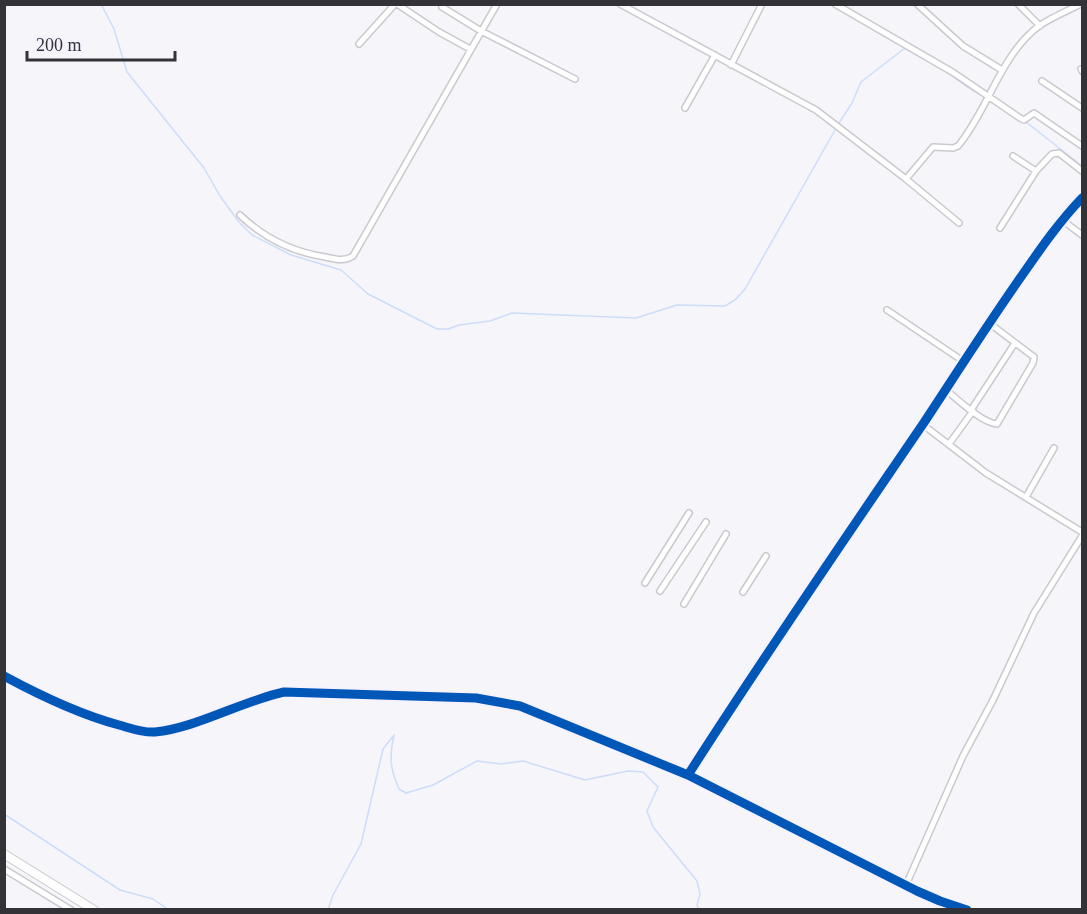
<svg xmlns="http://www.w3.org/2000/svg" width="1087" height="914" viewBox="0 0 1087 914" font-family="Georgia,serif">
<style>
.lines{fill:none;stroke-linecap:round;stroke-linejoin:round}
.stream{stroke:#cdddf9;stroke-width:1.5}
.street-casing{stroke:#cac9ce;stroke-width:8}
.secondary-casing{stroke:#cac9ce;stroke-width:10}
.street{stroke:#fefefe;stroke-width:5}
.secondary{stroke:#fefefe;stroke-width:8}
.cycleway-casing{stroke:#f5f2fd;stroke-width:13}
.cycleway{stroke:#0057b8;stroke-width:9}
</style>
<rect width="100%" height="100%" fill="#f6f5fa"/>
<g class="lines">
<!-- stream -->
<path class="stream" d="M 101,4 L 114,29 L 127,72 L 204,168 L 220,196 L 239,222 L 252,235 L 291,255 L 341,270 L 368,294 L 437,329 L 448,329 L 459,325 L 490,321 L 512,313 L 636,318 L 677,305 L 725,306 L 735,300 L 745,289 L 835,130
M 948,73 C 959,80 971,92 984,96
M 1026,122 L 1082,166
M 839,123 L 852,103 L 861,82 L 905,48 L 908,49
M 4,814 L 120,890 L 153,899 L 169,910
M 328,910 L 333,895 L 361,844 L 383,749 L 394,735 C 389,758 390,768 399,789 L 406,793 L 433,785 L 477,761 L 501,764 L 523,761 L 585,780 L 628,771 L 643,772 L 658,787 L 647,811 L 653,827 L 697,881 L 700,894 L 697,905 L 699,910"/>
<!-- street casing -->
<g class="street-casing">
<path id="street" d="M 397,4 L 439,32 L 470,49
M 620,4 L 816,110 L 906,179 L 959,223
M 835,4 L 954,73 L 1020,118 L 1024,120 L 1034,113 L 1082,146
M 917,4 L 963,46 L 1002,70
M 1018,4 L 1040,26
M 442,7 L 481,31 L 575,79
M 359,44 L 395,4
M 731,65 L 762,4
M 1081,69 L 1082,71
M 1042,81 L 1082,108
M 685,108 L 715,55
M 1013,156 L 1036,171
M 906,179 L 933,147 L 953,148 L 958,146 C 988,110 1001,54 1039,26 C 1052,17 1067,11 1081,4
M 240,215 C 264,238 293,252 325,257 C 335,259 344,262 353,256 L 497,4
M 1062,220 L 1082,235
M 1000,228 L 1036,171 L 1052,154 L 1059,153 L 1082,171
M 887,310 L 963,361
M 945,389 C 957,399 982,423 997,424 L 1033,363 L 1034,357 L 989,323
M 971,410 L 1015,343
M 922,424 L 986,473 L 1082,532
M 949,444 L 973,411
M 1026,497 L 1054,448
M 645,583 L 689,513
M 660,591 L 706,522
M 743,592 L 766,556
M 684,604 L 726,534
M 688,775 C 764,656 844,540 923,424 C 954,377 984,330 1016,284 C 1037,254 1057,224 1082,198
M 4,869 L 71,910
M 906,885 L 963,756 L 993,700 L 1034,613 L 1082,536"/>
</g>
<!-- secondary casing -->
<g class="secondary-casing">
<path id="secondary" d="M 4,676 C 41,696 78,714 119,725 C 130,728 143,733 155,732 C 196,728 242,701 284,692 L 476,698 L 520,706 L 688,775 L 917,891 L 940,901 L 967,910
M 4,854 L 94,910"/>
</g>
<!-- street -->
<use href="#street" class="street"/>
<!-- secondary -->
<use href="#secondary" class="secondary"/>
<!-- cycleway casing -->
<g class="cycleway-casing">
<path id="cycleway" d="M 4,676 C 41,696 78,714 119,725 C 130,728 143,733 155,732 C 196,728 242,701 284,692 L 476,698 L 520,706 L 688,775 L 917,891 L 940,901 L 967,910
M 688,775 C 764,656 844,540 923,424 C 954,377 984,330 1016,284 C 1037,254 1057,224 1082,198"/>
</g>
<!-- cycleway -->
<use href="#cycleway" class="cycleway"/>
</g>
<!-- border -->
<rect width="1087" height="914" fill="none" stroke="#333237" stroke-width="12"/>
<!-- scale -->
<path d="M27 51v9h148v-9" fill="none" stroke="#333237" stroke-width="3"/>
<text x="36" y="51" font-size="18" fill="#333237" stroke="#f5f2fd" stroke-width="4.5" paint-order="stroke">200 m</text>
</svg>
